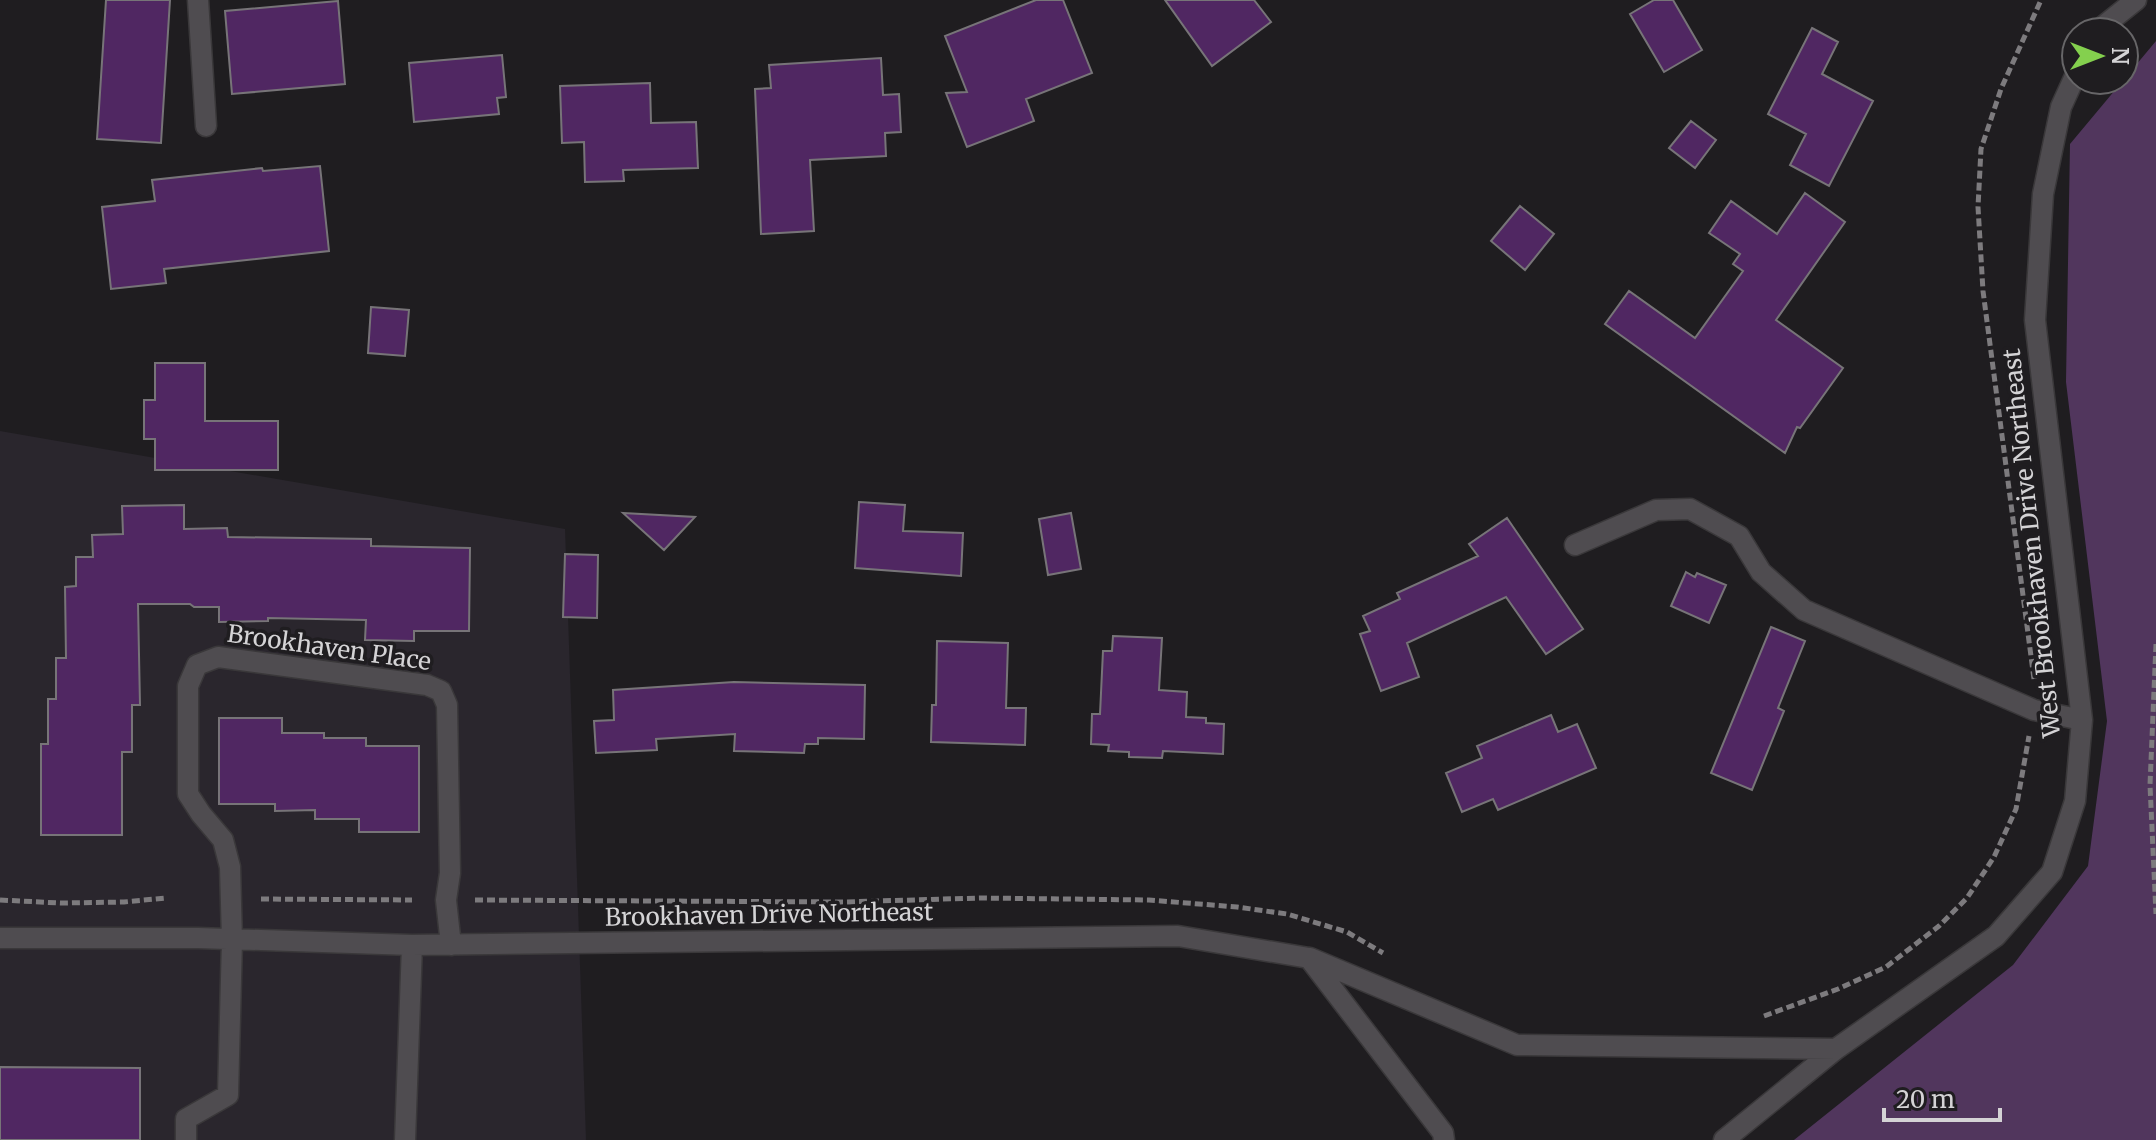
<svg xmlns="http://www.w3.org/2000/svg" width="2156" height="1140" viewBox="0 0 2156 1140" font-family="Merriweather,serif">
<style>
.built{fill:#2a262d}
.grass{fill:#51365d}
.building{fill:#502762;stroke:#777478;stroke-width:2}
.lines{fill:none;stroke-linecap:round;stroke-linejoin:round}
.minor-casing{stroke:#3a383a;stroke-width:23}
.path{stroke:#7d7b7e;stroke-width:5;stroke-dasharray:8 4;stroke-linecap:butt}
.minor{stroke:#4f4c50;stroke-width:20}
.labels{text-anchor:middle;stroke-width:7;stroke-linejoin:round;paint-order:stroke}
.street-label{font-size:24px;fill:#d4d3d5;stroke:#1f1d20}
</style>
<rect width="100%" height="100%" fill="#1f1d20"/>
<!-- built -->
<path class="built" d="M 0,431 L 565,529 L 586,1140 L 0,1140 Z"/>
<!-- grass -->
<path class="grass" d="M 2156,41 L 2156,1140 L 1794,1140 L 2013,965 L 2088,866 L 2107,721 L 2066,382 L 2070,144 Z"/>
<!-- building -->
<path class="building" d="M 106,0 L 170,0 L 161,143 L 97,139 Z
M 1036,0 L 1063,0 L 1092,73 L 1026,99 L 1034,121 L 967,147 L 946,93 L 967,92 L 945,36 Z
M 1165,0 L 1254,0 L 1271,22 L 1212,66 Z
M 1654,0 L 1673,0 L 1702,50 L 1664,72 L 1630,14 Z
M 338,1 L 345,84 L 232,94 L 225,11 Z
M 1812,28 L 1838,42 L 1822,74 L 1873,101 L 1829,186 L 1790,165 L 1806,134 L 1768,114 Z
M 502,55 L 506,97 L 497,98 L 499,114 L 414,122 L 409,63 Z
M 881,58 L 883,95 L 899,94 L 901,132 L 885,133 L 886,156 L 810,160 L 814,231 L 761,234 L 755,89 L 771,88 L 769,65 Z
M 650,83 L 651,123 L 696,122 L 698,168 L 623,170 L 624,181 L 585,182 L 584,142 L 562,143 L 560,86 Z
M 1691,121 L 1716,140 L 1695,168 L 1669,148 Z
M 320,166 L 329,251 L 164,269 L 166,283 L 111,289 L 102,207 L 155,201 L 152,180 L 262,168 L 263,171 Z
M 1805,193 L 1845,222 L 1776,320 L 1843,368 L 1800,428 L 1797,427 L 1785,453 L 1605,324 L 1629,291 L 1695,338 L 1743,271 L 1733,264 L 1740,254 L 1709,233 L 1731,201 L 1777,234 Z
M 1520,206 L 1554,234 L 1525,270 L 1491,241 Z
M 371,307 L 409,310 L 405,356 L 368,353 Z
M 155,363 L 205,363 L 205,421 L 278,421 L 278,470 L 155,470 L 155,439 L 144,439 L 144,400 L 155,400 Z
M 859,502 L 905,505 L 903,531 L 963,533 L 961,576 L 855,568 Z
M 184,505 L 184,529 L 227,528 L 228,537 L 371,539 L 371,546 L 470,548 L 469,631 L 414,631 L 414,641 L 365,640 L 366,620 L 268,618 L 268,621 L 219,622 L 219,607 L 194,607 L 190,604 L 138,604 L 140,705 L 132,705 L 132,752 L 122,752 L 122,835 L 41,835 L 41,744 L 48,744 L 48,699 L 56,699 L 56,658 L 66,658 L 65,587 L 76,586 L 76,557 L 93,557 L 92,535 L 123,534 L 122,506 Z
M 623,513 L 695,517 L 664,550 Z
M 1071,513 L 1081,569 L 1048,575 L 1039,519 Z
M 1507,518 L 1583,629 L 1546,654 L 1506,597 L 1407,643 L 1419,677 L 1381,691 L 1360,634 L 1370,631 L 1363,616 L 1400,599 L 1397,593 L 1478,556 L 1469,544 Z
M 565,554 L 598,555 L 597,618 L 563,617 Z
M 1686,572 L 1695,577 L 1697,573 L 1726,585 L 1709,623 L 1671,606 Z
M 1771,627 L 1805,641 L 1778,708 L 1784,711 L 1752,790 L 1711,773 Z
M 1113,636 L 1162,638 L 1159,690 L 1187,692 L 1186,717 L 1206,718 L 1206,723 L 1224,724 L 1223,754 L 1163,751 L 1162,758 L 1129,757 L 1129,752 L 1108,751 L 1109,745 L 1091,744 L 1092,714 L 1100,714 L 1103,651 L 1112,651 Z
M 937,641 L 1008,643 L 1006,708 L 1026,708 L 1025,745 L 931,742 L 932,705 L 936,705 Z
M 734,682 L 865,685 L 864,739 L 818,738 L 818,744 L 805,744 L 804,753 L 734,751 L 735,734 L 656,739 L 657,750 L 596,753 L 594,721 L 614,720 L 613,690 Z
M 1551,715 L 1558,732 L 1577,724 L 1596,768 L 1498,810 L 1493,799 L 1462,812 L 1446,773 L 1482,758 L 1477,746 Z
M 219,718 L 282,718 L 282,733 L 324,733 L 324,738 L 366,738 L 366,746 L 419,746 L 419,832 L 359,832 L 359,819 L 315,819 L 315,810 L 275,811 L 275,804 L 219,804 Z
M 0,1067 L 140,1068 L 140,1140 L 0,1140 Z"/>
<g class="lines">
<!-- minor casing -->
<g class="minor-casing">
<path id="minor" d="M 198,0 L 206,126
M 2096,32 L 2136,0
M 1575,545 L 1656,510 L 1690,509 L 1739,536 L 1761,572 L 1804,610 L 2034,710 L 2082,720
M 0,938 L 198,938 L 412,945 L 1178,936 L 1309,958 L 1443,1133 L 1444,1140
M 1310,958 L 1517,1045 L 1836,1049
M 186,1140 L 186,1119 L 228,1095 L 232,940 L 230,867 L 223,840 L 201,814 L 188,794 L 188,686 L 197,665 L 218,657 L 427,685 L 441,691 L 447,705 L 450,873 L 446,900 L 451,945
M 405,1140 L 412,945
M 1724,1140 L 1836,1049 L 1996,936 L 2052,872 L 2075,801 L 2082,720 L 2035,320 L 2043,194 L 2061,107 L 2076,74"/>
</g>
<!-- path -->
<path class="path" d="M 2156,644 L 2150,785 L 2156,914
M 2034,679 L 1983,291 L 1978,207 L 1981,149 L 2001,89 L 2041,0
M 261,899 L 412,900
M 0,900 L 60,903 L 124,902 L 166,898
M 475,900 L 844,902 L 980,898 L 1149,900 L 1237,907 L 1287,914 L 1347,932 L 1383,953
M 1764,1016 L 1838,989 L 1886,967 L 1939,926 L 1967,898 L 1994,857 L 2016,809 L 2029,736"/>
<!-- minor -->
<use href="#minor" class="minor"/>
</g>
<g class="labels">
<!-- street labels -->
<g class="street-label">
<text transform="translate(2032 543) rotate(-96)" y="8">West Brookhaven Drive Northeast</text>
<text transform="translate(329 648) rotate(8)" y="8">Brookhaven Place</text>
<text transform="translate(769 915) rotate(-1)" y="8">Brookhaven Drive Northeast</text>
</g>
</g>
<!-- north arrow -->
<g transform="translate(2100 56) rotate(90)"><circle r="38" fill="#1f1d20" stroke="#676668" stroke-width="2"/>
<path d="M0-6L14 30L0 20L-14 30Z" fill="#84d04e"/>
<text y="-12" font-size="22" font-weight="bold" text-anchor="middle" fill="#d4d3d5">N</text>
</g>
<!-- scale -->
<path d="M1884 1108v12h116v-12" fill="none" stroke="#d4d3d5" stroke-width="4"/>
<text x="1896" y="1108" font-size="24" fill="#d4d3d5" stroke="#1f1d20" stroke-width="6" paint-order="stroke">20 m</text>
</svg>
